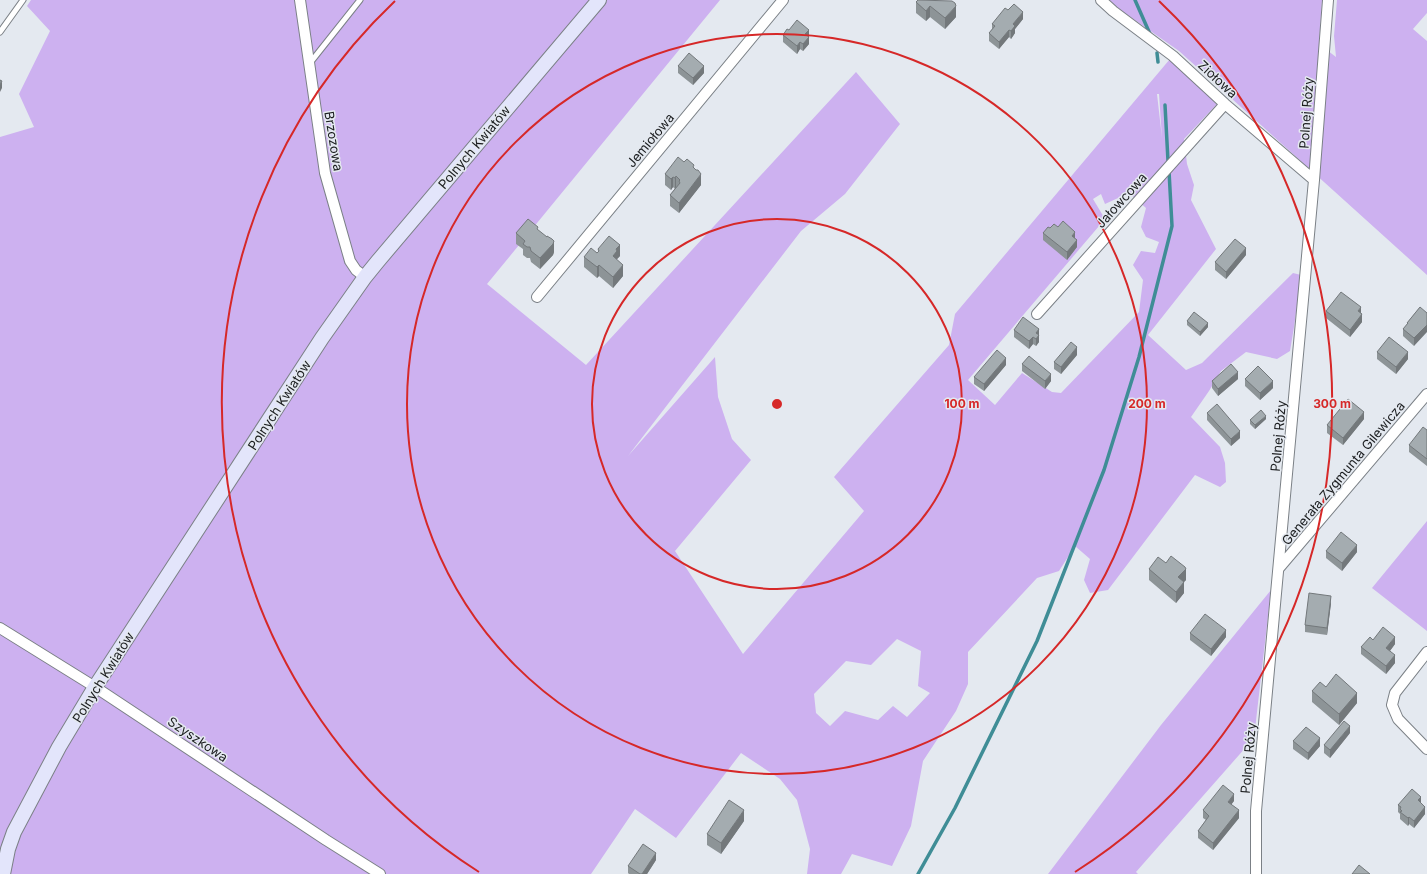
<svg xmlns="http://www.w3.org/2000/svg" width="1427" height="874" viewBox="0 0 1427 874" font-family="Inter,sans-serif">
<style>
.green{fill:#cdb1f0;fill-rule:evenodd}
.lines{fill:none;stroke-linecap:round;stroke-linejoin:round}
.stream{stroke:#3f8d96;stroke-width:3.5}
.lane-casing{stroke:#7b8086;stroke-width:7}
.street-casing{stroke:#7b8086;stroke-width:12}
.secondary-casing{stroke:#7b8086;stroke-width:16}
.lane{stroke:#fff;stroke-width:5}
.street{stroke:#fff;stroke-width:10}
.secondary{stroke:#e3e5fb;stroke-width:14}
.wall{fill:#8d9497}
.shaded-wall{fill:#73787b}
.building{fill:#a4acb0;stroke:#73787b}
.ring{fill:none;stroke:#d62828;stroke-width:2}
.labels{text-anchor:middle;stroke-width:3;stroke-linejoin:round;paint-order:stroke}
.street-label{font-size:13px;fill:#1b1d1f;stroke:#e4e9f0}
.centre{fill:#d62828;stroke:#e4e9f0;stroke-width:2}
.ring-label{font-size:12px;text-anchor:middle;font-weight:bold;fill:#d62828;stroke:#e4e9f0;stroke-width:3;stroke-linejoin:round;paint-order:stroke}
</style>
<rect width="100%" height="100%" fill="#e4e9f0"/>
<!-- green -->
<path class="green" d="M 31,0 L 720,0 L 487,284 L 586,365 L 856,72 L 900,124 L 845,194 L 801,231 L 628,456 L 715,357 L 718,397 L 732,439 L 751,460 L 675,551 L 743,654 L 864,511 L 834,477 L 949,345 L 955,314 L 1170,59 L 1217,104 L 1184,139 L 1187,164 L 1194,185 L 1191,200 L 1216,249 L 1148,335 L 1186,370 L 1202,363 L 1293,273 L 1301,275 L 1294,327 L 1290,351 L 1277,359 L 1246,352 L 1221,371 L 1209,391 L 1191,417 L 1220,447 L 1225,463 L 1226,482 L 1220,487 L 1195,475 L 1108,590 L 1090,593 L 1084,580 L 1090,559 L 1075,546 L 1059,571 L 1037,578 L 968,652 L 968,684 L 956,711 L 923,761 L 911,826 L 892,866 L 852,854 L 841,874 L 807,874 L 810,849 L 797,800 L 780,779 L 741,753 L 676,838 L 635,809 L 591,874 L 0,874 L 0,137 L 34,127 L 19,94 L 50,31 L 27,6 ZM 1157,94 L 1159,94 L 1162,138 ZM 1129,193 L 1146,208 L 1141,227 L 1146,237 L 1159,242 L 1155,253 L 1141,251 L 1133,265 L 1143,280 L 1139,312 L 1061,393 L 1052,392 L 1022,373 L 995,405 L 968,380 L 1105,219 L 1093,199 L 1101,194 L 1105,204 ZM 897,639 L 921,651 L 918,686 L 930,693 L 907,717 L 893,706 L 878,720 L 845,711 L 830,726 L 816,713 L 814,694 L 846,661 L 871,665 Z
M 1109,0 L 1322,0 L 1319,44 L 1336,57 L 1334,36 L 1337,0 L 1427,0 L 1427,13 L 1413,29 L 1427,41 L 1427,275 L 1179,51 L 1119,9 Z
M 1427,521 L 1427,631 L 1372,588 Z
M 1271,590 L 1254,738 L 1136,872 L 1138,874 L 1048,874 L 1161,725 Z"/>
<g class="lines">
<!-- stream -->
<path class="stream" d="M 1135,0 L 1150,34
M 1157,53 L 1158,62
M 1165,105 L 1168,161
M 918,874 L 955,808 L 1037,641 L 1104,470 L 1139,357 L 1172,226 L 1169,171"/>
<!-- lane casing -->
<g class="lane-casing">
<path id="lane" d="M 0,32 L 23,0
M 310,63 L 360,0"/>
</g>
<!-- street casing -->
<g class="street-casing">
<path id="street" d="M 300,0 L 325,173 L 350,261 L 356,270 L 365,277
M 1101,0 L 1113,11 L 1173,56 L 1225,104 L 1314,180
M 537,297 L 783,0
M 1037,314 L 1225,104
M 1279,568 L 1427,394
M 0,628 L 95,687 L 326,840 L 380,874
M 1427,652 L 1395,693 L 1392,705 L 1398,719 L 1427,749
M 1256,874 L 1256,811 L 1314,180 L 1328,0"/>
</g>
<!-- secondary casing -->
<g class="secondary-casing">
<path id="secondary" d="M 3,874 L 8,849 L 14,832 L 59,747 L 95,687 L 322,338 L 365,277 L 378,261 L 599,0"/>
</g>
<!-- lane -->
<use href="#lane" class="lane"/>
<!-- street -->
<use href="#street" class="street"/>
<!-- secondary -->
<use href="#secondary" class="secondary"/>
</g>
<!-- wall -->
<path class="wall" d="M 918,0 L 956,17 L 945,29 L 930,17 L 926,21 L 916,13 L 916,2 Z
M 1008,10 L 1023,19 L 1015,29 L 1015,33 L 1011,39 L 1009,37 L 999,49 L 989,41 L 989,33 L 992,29 L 992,24 Z
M 789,30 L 809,30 L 809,44 L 803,51 L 800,49 L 797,54 L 783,42 L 783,35 Z
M 678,66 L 704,73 L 693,85 L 678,73 Z
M 684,162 L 694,168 L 701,185 L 679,213 L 670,206 L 670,195 L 676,187 L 675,189 L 673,187 L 671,190 L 665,185 L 665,174 Z
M 1058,227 L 1075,238 L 1077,247 L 1067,260 L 1043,240 L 1043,233 Z
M 516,233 L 554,252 L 553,255 L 540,269 L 531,262 L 530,258 L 527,258 L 523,255 L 523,249 L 516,244 Z
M 598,249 L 620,256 L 617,259 L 617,260 L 623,276 L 613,288 L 599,276 L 597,278 L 584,267 L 584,257 L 597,253 L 598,252 Z
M 1246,255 L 1226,279 L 1215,270 L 1215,262 Z
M 1420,307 L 1414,346 L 1403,336 L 1403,329 L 1407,325 L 1407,323 Z
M 1326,311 L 1361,313 L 1362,322 L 1350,337 L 1326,318 Z
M 1187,321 L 1208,327 L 1200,336 L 1187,325 Z
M 1039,329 L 1039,342 L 1036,346 L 1033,344 L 1029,349 L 1014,337 L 1014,330 Z
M 1377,352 L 1408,359 L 1396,374 L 1377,359 Z
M 1077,355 L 1061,374 L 1054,369 L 1054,362 Z
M 1022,364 L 1051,381 L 1045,389 L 1022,371 Z
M 1006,365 L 984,391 L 974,384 L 974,377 Z
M 1238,379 L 1218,396 L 1212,388 L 1212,381 Z
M 1245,379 L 1273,388 L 1260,400 L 1245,386 Z
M 1207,413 L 1240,438 L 1231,446 L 1207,420 Z
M 1266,419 L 1255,429 L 1250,424 L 1250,420 Z
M 1364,419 L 1343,445 L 1327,433 L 1327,425 Z
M 1427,430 L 1427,466 L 1409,452 L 1409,445 Z
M 1326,551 L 1357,552 L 1342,571 L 1326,558 Z
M 1149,569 L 1186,580 L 1184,582 L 1184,593 L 1176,603 L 1149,580 Z
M 1331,603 L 1327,635 L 1305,632 L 1305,625 Z
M 1190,633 L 1226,637 L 1211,656 L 1190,640 Z
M 1373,640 L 1395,644 L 1390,651 L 1395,663 L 1386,674 L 1361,654 L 1361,647 Z
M 1312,691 L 1357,703 L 1339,725 L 1312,702 Z
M 1350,733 L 1330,758 L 1324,753 L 1324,745 Z
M 1293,741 L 1320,746 L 1308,760 L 1293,749 Z
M 1234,801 L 1231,804 L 1239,818 L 1213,850 L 1198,838 L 1198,831 L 1206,820 L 1203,818 L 1203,810 Z
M 1421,803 L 1425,814 L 1414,828 L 1409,824 L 1408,826 L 1400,819 L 1400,814 L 1398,812 L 1398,805 Z
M 744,821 L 721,854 L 707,845 L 707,834 Z
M 656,860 L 647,874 L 629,874 L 628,873 L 628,866 Z"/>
<!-- shaded-wall -->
<path class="shaded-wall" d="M 930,6 L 930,17 L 926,21 L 926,11 Z
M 956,6 L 956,17 L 945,29 L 945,18 Z
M 1023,12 L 1023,19 L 1015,29 L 1015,33 L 1011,39 L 1011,31 L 1013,24 Z
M 809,30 L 809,37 L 805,34 Z
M 1009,30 L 1009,37 L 999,49 L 999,42 Z
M 809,37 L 809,44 L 803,51 L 803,44 Z
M 800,42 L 800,49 L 797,54 L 797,46 Z
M 704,66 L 704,73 L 693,85 L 693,78 Z
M 2,81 L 2,88 L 0,92 L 0,85 Z
M 701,174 L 701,185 L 679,213 L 679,203 Z
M 676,176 L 676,187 L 675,189 L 675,178 Z
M 673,177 L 673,187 L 671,190 L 671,179 Z
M 1075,232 L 1075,239 L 1072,236 Z
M 1077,240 L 1077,247 L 1067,260 L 1067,252 Z
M 554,241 L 554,252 L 553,255 L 540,269 L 540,258 Z
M 620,245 L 620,256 L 617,259 L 617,261 L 613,256 L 616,249 Z
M 1246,248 L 1246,255 L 1226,279 L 1226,272 Z
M 599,265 L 599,276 L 597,278 L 597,267 Z
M 623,265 L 623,276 L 613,288 L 613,277 Z
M 1361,307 L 1361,314 L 1358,311 Z
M 1362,314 L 1362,322 L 1350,337 L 1350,330 Z
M 1208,323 L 1208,327 L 1200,336 L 1200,332 Z
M 1427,325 L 1427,332 L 1414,346 L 1414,338 Z
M 1039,329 L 1039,342 L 1036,346 L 1036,333 Z
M 1033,337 L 1033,344 L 1029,349 L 1029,341 Z
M 1077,347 L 1077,355 L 1061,374 L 1061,367 Z
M 1408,352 L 1408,359 L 1396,374 L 1396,367 Z
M 1006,358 L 1006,365 L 984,391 L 984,384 Z
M 1238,372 L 1238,379 L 1218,396 L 1218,389 Z
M 1051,374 L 1051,381 L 1045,389 L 1045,381 Z
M 1273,381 L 1273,388 L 1260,400 L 1260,393 Z
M 1364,412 L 1364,419 L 1343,445 L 1343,438 Z
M 1266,416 L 1266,419 L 1255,429 L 1255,425 Z
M 1240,431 L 1240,438 L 1231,446 L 1231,439 Z
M 1357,545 L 1357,552 L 1342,571 L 1342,563 Z
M 1186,569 L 1186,580 L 1178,588 L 1178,577 Z
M 1184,582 L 1184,593 L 1176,603 L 1176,592 Z
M 1331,596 L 1331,603 L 1327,635 L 1327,628 Z
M 1226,630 L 1226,637 L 1211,656 L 1211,649 Z
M 1395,637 L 1395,644 L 1386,656 L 1386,648 Z
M 1395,655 L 1395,663 L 1386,674 L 1386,666 Z
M 1357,693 L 1357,703 L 1339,725 L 1339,714 Z
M 1350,726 L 1350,733 L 1330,758 L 1330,750 Z
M 1320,738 L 1320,746 L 1308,760 L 1308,753 Z
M 1234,794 L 1234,801 L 1228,809 L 1228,802 Z
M 1421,797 L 1421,804 L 1418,800 Z
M 1425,807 L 1425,814 L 1414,828 L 1414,821 Z
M 744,810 L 744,821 L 721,854 L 721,843 Z
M 1239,810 L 1239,818 L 1213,850 L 1213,843 Z
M 1409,817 L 1409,824 L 1408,826 L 1408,818 Z
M 656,853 L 656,860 L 647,874 L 642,874 Z"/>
<!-- building -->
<path class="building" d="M 918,0 L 952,1 L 955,3 L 956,6 L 945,18 L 930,6 L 926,11 L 916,2 Z
M 1014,4 L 1023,12 L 1013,24 L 1015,26 L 1011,31 L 1009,30 L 999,42 L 989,33 L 995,26 L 992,24 L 1005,8 L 1008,10 Z
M 797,20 L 809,30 L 805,34 L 809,37 L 803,44 L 800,42 L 797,46 L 783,35 L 787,29 L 789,30 Z
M 689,53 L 704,66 L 693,78 L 678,66 Z
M 0,80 L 2,81 L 0,85 Z
M 678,157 L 684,162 L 687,159 L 694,165 L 693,167 L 696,170 L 698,170 L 701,174 L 679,203 L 670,195 L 680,183 L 679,181 L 680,180 L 676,176 L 675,178 L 673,177 L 671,179 L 665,174 Z
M 528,219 L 538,227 L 537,229 L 547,237 L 547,236 L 552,239 L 554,241 L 553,244 L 540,258 L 531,251 L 530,247 L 527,247 L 523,244 L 525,241 L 516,233 Z
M 1063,221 L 1075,232 L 1072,236 L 1077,240 L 1067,252 L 1043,233 L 1048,227 L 1050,228 L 1054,224 L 1058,227 Z
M 609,236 L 620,245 L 616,249 L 617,251 L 613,256 L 623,265 L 613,277 L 599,265 L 597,267 L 584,257 L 591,248 L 597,253 L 599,251 L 598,249 Z
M 1235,239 L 1246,248 L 1226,272 L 1215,262 Z
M 1341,292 L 1361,307 L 1358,311 L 1362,314 L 1350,330 L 1326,311 Z
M 1420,307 L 1427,313 L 1427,325 L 1414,338 L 1403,329 L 1408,323 L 1407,323 Z
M 1194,312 L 1208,323 L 1200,332 L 1187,321 Z
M 1023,317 L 1039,329 L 1036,333 L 1039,335 L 1036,339 L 1033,337 L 1029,341 L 1014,330 Z
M 1389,337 L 1408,352 L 1396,367 L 1377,352 Z
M 1071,342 L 1077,347 L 1061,367 L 1054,362 Z
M 997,350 L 1006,358 L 984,384 L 974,377 Z
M 1029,356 L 1051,374 L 1045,381 L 1022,364 Z
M 1231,364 L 1238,372 L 1218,389 L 1212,381 Z
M 1258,366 L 1273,381 L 1260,393 L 1245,379 Z
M 1348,399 L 1364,412 L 1343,438 L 1327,425 Z
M 1217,404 L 1240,431 L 1231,439 L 1207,413 Z
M 1261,410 L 1266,416 L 1255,425 L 1250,420 Z
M 1423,427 L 1427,430 L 1427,459 L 1409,445 Z
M 1341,532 L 1357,545 L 1342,563 L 1326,551 Z
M 1171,556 L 1185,567 L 1186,569 L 1178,577 L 1184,582 L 1176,592 L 1149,569 L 1158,557 L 1166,563 Z
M 1309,593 L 1331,596 L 1327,628 L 1305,625 Z
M 1205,614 L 1226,630 L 1211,649 L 1190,633 Z
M 1383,627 L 1395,637 L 1386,648 L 1395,655 L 1386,666 L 1361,647 L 1370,637 L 1373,640 Z
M 1336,674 L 1357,693 L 1339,714 L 1312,691 L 1320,682 L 1326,687 Z
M 1344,721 L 1350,726 L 1330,750 L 1324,745 Z
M 1306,727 L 1320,738 L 1308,753 L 1293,741 Z
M 1223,785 L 1234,794 L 1228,802 L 1239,810 L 1213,843 L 1198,831 L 1209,816 L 1203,810 Z
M 1412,789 L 1421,797 L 1418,800 L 1425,807 L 1414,821 L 1409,817 L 1408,818 L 1400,812 L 1402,811 L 1400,809 L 1401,807 L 1398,805 Z
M 729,800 L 744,810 L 721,843 L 707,834 Z
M 643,844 L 656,853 L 642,874 L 640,874 L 628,866 Z
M 1359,865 L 1370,874 L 1352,874 Z"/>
<!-- distance rings -->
<g class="ring">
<circle cx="777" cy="404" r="185"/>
<circle cx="777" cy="404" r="370"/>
<path d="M479 872A555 555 0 0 1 395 1M1159 1A555 555 0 0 1 1075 872"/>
</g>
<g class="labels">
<!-- street labels -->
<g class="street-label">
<text transform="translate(1218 79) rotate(43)" y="5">Ziołowa</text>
<text transform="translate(1306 113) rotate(-86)" y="5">Polnej Róży</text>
<text transform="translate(650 140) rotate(-50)" y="5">Jemiołowa</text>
<text transform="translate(334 141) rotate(81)" y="5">Brzozowa</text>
<text transform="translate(474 147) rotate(-50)" y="5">Polnych Kwiatów</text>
<text transform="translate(1121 200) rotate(-48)" y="5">Jałowcowa</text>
<text transform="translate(279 405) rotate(-57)" y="5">Polnych Kwiatów</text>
<text transform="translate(1278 436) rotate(-85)" y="5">Polnej Róży</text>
<text transform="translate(1343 473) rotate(-50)" y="5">Generała Zygmunta Gilewicza</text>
<text transform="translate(103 677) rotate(-58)" y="5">Polnych Kwiatów</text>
<text transform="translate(198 739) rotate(34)" y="5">Szyszkowa</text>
<text transform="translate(1248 758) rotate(-85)" y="5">Polnej Róży</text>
</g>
</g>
<circle cx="777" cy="404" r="6" class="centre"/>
<g class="ring-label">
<text x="962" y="408">100 m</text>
<text x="1147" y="408">200 m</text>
<text x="1332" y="408">300 m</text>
</g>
</svg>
